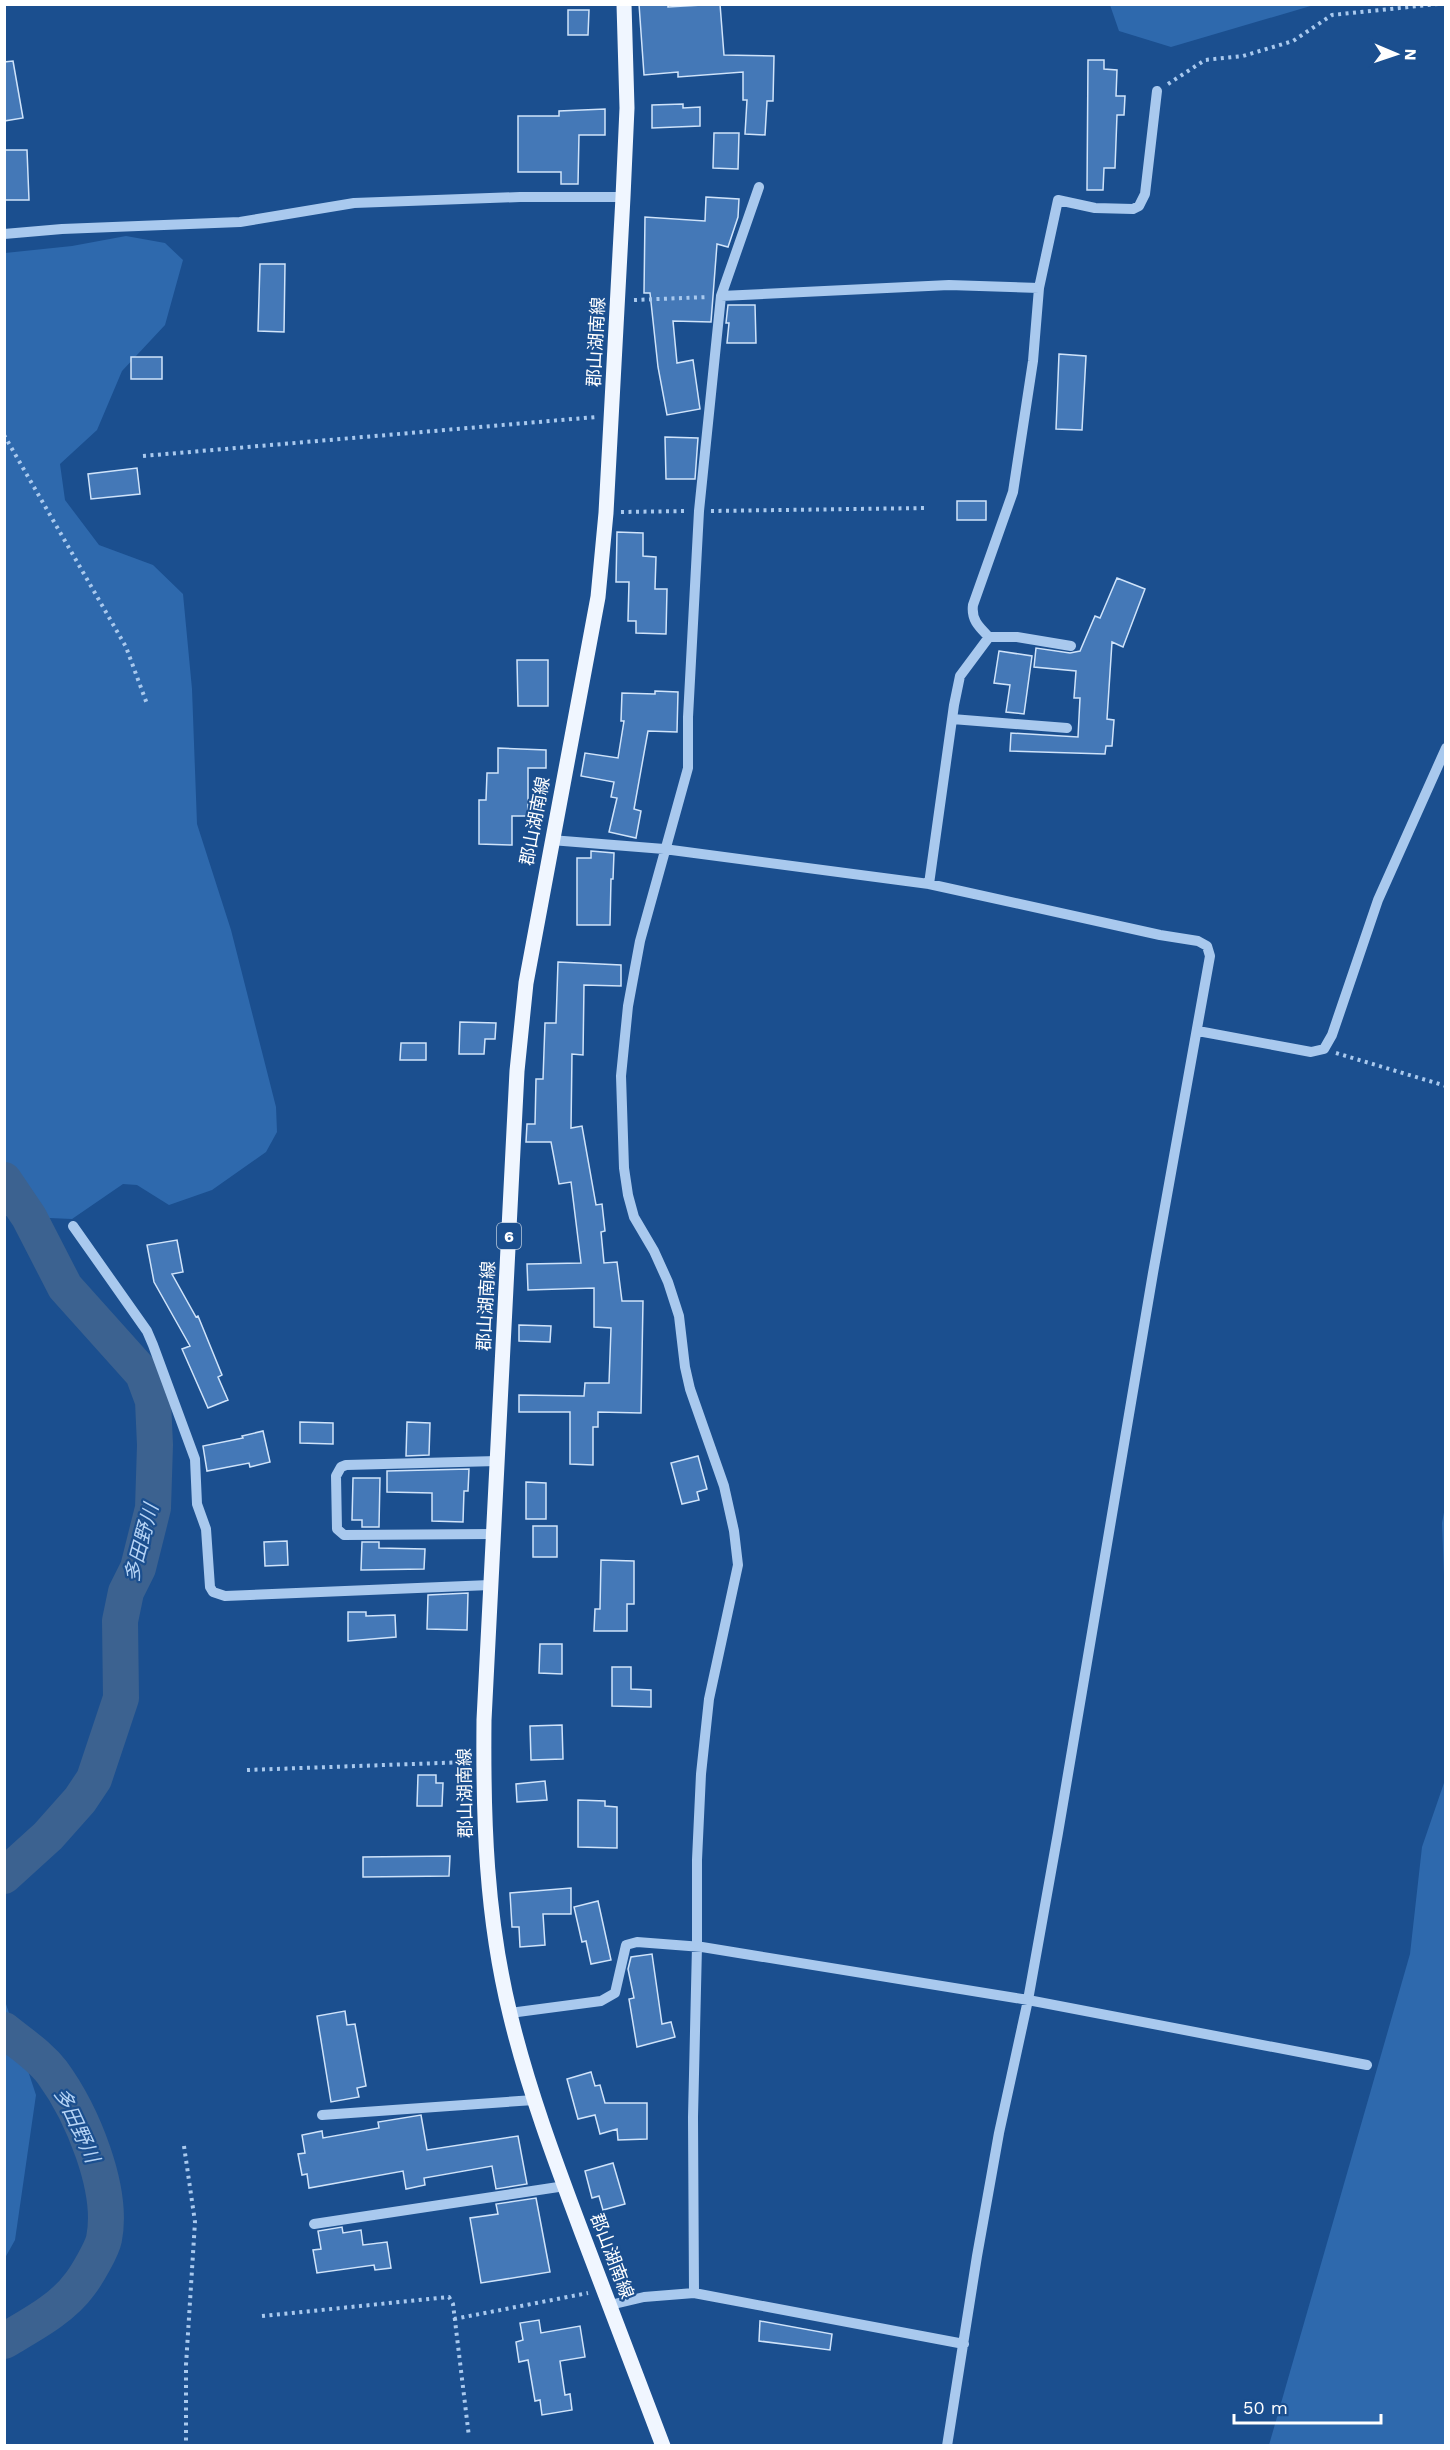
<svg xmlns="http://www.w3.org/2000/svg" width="1450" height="2450" viewBox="0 0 1450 2450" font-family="'Work Sans','Noto Sans JP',sans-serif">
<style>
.green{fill:#2e69ad}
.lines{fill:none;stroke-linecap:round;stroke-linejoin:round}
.river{stroke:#3c6290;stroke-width:36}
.building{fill:#4478b7;stroke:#cfe3fa;stroke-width:1.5}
.path{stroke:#a9c9ee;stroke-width:4;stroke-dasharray:3 4.5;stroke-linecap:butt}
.minor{stroke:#a9c9ee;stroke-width:10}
.major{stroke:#f0f6ff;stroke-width:15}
.labels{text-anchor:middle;stroke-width:4.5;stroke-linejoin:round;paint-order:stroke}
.shield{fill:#1b4f8f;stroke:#bbcadd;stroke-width:1.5}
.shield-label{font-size:16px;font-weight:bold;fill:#fff}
.street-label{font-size:18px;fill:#fff;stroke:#1b4f8f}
.water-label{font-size:20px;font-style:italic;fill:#b5d3f5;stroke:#1b4f8f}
</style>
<rect width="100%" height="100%" fill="#1b4f8f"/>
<!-- green -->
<path class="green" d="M 1110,5 L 1110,4 L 1314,5 L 1171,47 L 1119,31 Z
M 126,236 L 165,243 L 183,260 L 165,325 L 122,371 L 97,430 L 60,464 L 65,500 L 99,545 L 153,565 L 183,594 L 192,689 L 197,824 L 231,930 L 276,1107 L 277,1132 L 266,1152 L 212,1190 L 169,1205 L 137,1185 L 123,1184 L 72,1219 L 5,1216 L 5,253 L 72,246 Z
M 1445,1507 L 1445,1601 L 1442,1523 Z
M 1445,1780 L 1445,2445 L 1269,2445 L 1410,1954 L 1422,1847 Z
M 5,2001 L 36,2095 L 15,2240 L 5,2258 Z"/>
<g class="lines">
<!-- river -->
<path class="river" d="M 4,1180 L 29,1217 L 65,1287 L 143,1374 L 153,1401 L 155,1445 L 153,1508 L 138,1568 L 126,1592 L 120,1621 L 121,1698 L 94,1779 L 80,1800 L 48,1836 L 4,1876
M 4,2030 C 21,2044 39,2055 52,2072 C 82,2113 114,2189 104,2239 C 102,2249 87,2275 80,2284 C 62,2309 31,2325 4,2341"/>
</g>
<!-- building -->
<path class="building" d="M 639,4 L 668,4 L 668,7 L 720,4 L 724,55 L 774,56 L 773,101 L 767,101 L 765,135 L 745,134 L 747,100 L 743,100 L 743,72 L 678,77 L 678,72 L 644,75 Z
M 568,10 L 589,10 L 588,35 L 568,35 Z
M 1088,60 L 1104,60 L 1104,69 L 1117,70 L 1116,96 L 1125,96 L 1124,115 L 1117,115 L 1115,168 L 1104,168 L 1103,190 L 1087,190 Z
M 13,61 L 23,118 L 4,121 L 4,62 Z
M 683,104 L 683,108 L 700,107 L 700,126 L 652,128 L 652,105 Z
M 605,109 L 605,135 L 579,135 L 578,184 L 561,184 L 561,172 L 518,172 L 518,116 L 559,116 L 559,111 Z
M 714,133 L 739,133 L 738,169 L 713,168 Z
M 4,150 L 27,150 L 29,200 L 4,200 Z
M 706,197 L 739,199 L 738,217 L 728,247 L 717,244 L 711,322 L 673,321 L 677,363 L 693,360 L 700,409 L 667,415 L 658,367 L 650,293 L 644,293 L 645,217 L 705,221 Z
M 260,264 L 285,264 L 284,332 L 258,331 Z
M 728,305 L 755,305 L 756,343 L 727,343 L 729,323 L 726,323 Z
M 1059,354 L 1086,356 L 1082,430 L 1056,429 Z
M 131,357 L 162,357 L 162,379 L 131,379 Z
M 665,437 L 698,438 L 695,479 L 666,479 Z
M 137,468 L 140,494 L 91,499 L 88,474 Z
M 957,501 L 986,501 L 986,520 L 957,520 Z
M 617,532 L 643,533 L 643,556 L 656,557 L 655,589 L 667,589 L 666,634 L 636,633 L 636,621 L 628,621 L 629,582 L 616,582 Z
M 1117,578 L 1145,589 L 1123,647 L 1112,642 L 1107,719 L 1114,720 L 1112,746 L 1106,746 L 1105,754 L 1010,751 L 1011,733 L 1078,737 L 1080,698 L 1074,698 L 1076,671 L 1034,667 L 1036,648 L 1070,653 L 1080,651 L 1095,616 L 1100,618 Z
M 999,651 L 1032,656 L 1024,714 L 1006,712 L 1010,685 L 994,683 Z
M 517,660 L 548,660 L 548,706 L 518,706 Z
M 655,691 L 678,692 L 677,732 L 648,731 L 634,809 L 641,811 L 636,838 L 609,832 L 617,798 L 611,797 L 614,782 L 581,776 L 585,753 L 618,758 L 624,721 L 621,721 L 622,693 L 655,694 Z
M 498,748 L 546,750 L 546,768 L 528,768 L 528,816 L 512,816 L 512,845 L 479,844 L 479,800 L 486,800 L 487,773 L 498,773 Z
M 591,851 L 614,853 L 613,879 L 611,879 L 610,925 L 577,925 L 577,858 L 591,858 Z
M 558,962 L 621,965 L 621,986 L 584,985 L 583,1055 L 572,1054 L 571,1128 L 582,1126 L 596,1205 L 602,1204 L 605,1231 L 601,1232 L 604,1263 L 617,1262 L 622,1301 L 643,1301 L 641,1413 L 598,1412 L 598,1427 L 593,1427 L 593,1465 L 570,1464 L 570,1412 L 519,1412 L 519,1395 L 584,1396 L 585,1383 L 609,1383 L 611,1328 L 594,1327 L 594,1288 L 528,1290 L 527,1264 L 581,1263 L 571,1182 L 559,1184 L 551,1142 L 526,1142 L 527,1124 L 535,1124 L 536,1079 L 543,1079 L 545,1023 L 556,1023 Z
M 460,1022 L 496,1023 L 495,1039 L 485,1039 L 484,1054 L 459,1054 Z
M 401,1043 L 426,1043 L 426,1060 L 400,1060 Z
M 177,1240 L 183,1272 L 172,1274 L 196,1317 L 198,1316 L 222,1375 L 218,1377 L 228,1400 L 208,1408 L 182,1349 L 190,1346 L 154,1282 L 147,1245 Z
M 519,1325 L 551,1326 L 550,1342 L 519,1341 Z
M 300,1422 L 333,1423 L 333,1444 L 300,1443 Z
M 407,1422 L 430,1423 L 429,1455 L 406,1456 Z
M 263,1431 L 270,1462 L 250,1467 L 249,1463 L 207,1471 L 203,1446 L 243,1438 L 242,1436 Z
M 698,1456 L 707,1489 L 697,1492 L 699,1500 L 682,1504 L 671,1463 Z
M 469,1469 L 468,1491 L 464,1491 L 463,1522 L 432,1521 L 432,1493 L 387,1492 L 387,1471 Z
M 353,1478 L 380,1478 L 379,1527 L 362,1527 L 362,1520 L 352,1520 Z
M 526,1482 L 546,1483 L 546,1519 L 526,1519 Z
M 533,1526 L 557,1526 L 557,1557 L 533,1557 Z
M 287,1541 L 288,1565 L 265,1566 L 264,1542 Z
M 362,1542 L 379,1542 L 379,1548 L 425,1549 L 424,1569 L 361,1570 Z
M 601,1560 L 634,1561 L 634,1604 L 627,1604 L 627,1631 L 594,1631 L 595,1609 L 600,1609 Z
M 468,1593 L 467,1630 L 427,1629 L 428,1595 Z
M 348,1612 L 366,1612 L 366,1616 L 395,1615 L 396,1637 L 348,1641 Z
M 540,1644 L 562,1644 L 562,1674 L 539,1673 Z
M 612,1667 L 631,1667 L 631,1689 L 651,1690 L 651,1707 L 612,1706 Z
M 562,1725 L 563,1759 L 531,1760 L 530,1726 Z
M 418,1775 L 436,1775 L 436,1783 L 443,1783 L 442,1806 L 417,1806 Z
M 545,1781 L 547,1800 L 517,1802 L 516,1784 Z
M 578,1800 L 605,1801 L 605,1806 L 617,1807 L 617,1848 L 578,1847 Z
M 450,1856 L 449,1876 L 363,1877 L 363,1857 Z
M 571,1888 L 571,1914 L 543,1914 L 545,1945 L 520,1947 L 519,1927 L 512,1927 L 510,1893 Z
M 598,1901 L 611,1960 L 591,1964 L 586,1941 L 582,1942 L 574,1907 Z
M 652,1954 L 662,2024 L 671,2022 L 675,2037 L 637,2047 L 629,1999 L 634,1998 L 628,1969 L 631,1957 Z
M 345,2011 L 347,2025 L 355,2024 L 366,2086 L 357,2088 L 359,2097 L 331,2102 L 317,2016 Z
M 591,2072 L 595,2086 L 600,2085 L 605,2103 L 647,2103 L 647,2139 L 618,2140 L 617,2129 L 600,2134 L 595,2115 L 578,2119 L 567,2079 Z
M 421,2115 L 427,2150 L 518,2136 L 527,2184 L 496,2189 L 492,2166 L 424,2178 L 425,2185 L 406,2189 L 403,2171 L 309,2188 L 307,2174 L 302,2175 L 298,2154 L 305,2153 L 302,2135 L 322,2131 L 323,2138 L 379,2128 L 378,2122 Z
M 613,2163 L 625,2204 L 603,2210 L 599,2196 L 592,2198 L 585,2171 Z
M 536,2198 L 550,2272 L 481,2283 L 470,2218 L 498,2214 L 496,2204 Z
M 342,2227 L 343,2233 L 361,2230 L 363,2245 L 387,2242 L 391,2268 L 375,2270 L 374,2265 L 317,2273 L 313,2250 L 321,2249 L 318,2231 Z
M 539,2320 L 541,2333 L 580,2326 L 585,2357 L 560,2361 L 565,2395 L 570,2394 L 572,2410 L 542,2415 L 540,2400 L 535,2401 L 528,2360 L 519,2362 L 516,2342 L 523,2340 L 520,2323 Z
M 760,2321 L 832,2334 L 830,2350 L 759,2341 Z"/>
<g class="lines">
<!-- path -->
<path class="path" d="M 1168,84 L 1205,60 L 1243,56 L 1293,41 L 1332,15 L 1438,4
M 634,300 L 708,297
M 4,435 L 126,647 L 147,704
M 143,456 L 596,417
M 711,511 L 926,508
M 621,512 L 686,511
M 1336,1053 L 1446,1086
M 247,1770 L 468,1762
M 184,2146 L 195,2222 L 186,2365 L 186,2446
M 262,2316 L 449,2297 L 453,2304 L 469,2437
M 454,2319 L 588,2293"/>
<!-- minor -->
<path class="minor" d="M 4,234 L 62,229 L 240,222 L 354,203 L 520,197 L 623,197
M 721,296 L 949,285 L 1039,288
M 989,637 C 979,627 971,620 973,605 L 1013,492 L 1033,361 L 1039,288 L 1058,200 L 1095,208 L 1133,209 L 1139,206 L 1145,194 L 1157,91
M 952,719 L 1067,728
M 551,840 L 664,849 L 929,884 L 1160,935 L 1198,941 L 1207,946 L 1210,956 L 1153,1273 L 1058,1833 L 1028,2000 L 999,2133 L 977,2256 L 947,2446
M 929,884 L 954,705 L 960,676 L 989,637 L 1017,637 L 1071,646
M 1198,1031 L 1311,1052 L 1324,1049 L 1332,1035 L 1378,900 L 1446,748
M 73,1226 L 147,1331 L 153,1345 L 195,1459 L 197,1504 L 206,1529 L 210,1587 L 213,1592 L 225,1596 L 490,1585
M 493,1534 L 344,1535 L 337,1529 L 336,1476 L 341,1467 L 346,1465 L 497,1461
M 510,2013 L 601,2001 L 615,1993 L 626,1945 L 637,1942 L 702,1947 L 1028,2000 L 1367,2065
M 322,2115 L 534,2100
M 314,2224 L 565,2186
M 694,2293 L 693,2117 L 697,1946 L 697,1860 L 701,1774 L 709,1699 L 738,1565 L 734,1531 L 724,1486 L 690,1389 L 685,1367 L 679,1316 L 668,1282 L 654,1251 L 634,1217 L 628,1195 L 624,1168 L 621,1076 L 628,1006 L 640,941 L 688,768 L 688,717 L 699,511 L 721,296 L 759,187
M 610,2305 L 644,2297 L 694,2293 L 964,2344"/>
<!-- major -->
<path class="major" d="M 624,4 L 627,108 L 623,197 L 606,513 L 598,597 L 526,983 L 517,1071 L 484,1720 C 483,1820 486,1916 510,2014 C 528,2089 555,2161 582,2233 C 609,2304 636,2375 663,2446"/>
</g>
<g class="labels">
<!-- shield labels -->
<rect class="shield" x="497" y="1223" width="24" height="26" rx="4.5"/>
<g class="shield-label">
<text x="509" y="1242">6</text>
</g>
<!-- street labels -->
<g class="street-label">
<text transform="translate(596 342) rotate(-87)" y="6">郡山湖南線</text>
<text transform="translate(535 821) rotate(-79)" y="6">郡山湖南線</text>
<text transform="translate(486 1306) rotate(-87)" y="6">郡山湖南線</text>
<text transform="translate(465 1793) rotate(-91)" y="6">郡山湖南線</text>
<text transform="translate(612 2256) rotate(69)" y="6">郡山湖南線</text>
</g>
<!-- water labels -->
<g class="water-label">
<text transform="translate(141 1543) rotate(-75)" y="7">多田野川</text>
<text transform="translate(77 2125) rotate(65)" y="7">多田野川</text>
</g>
</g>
<!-- border -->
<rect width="1450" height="2450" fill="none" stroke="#ffffff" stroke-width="12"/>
<!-- north arrow -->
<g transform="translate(1396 54) rotate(92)" stroke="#1b4f8f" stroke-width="4.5" paint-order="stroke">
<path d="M0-4.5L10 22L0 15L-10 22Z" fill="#ffffff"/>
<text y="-9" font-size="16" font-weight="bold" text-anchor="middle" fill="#ffffff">N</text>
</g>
<!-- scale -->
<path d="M1234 2414v9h147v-9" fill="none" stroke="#ffffff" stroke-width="3"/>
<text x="1243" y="2414" font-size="18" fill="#ffffff" stroke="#1b4f8f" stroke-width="4.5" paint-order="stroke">50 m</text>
</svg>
